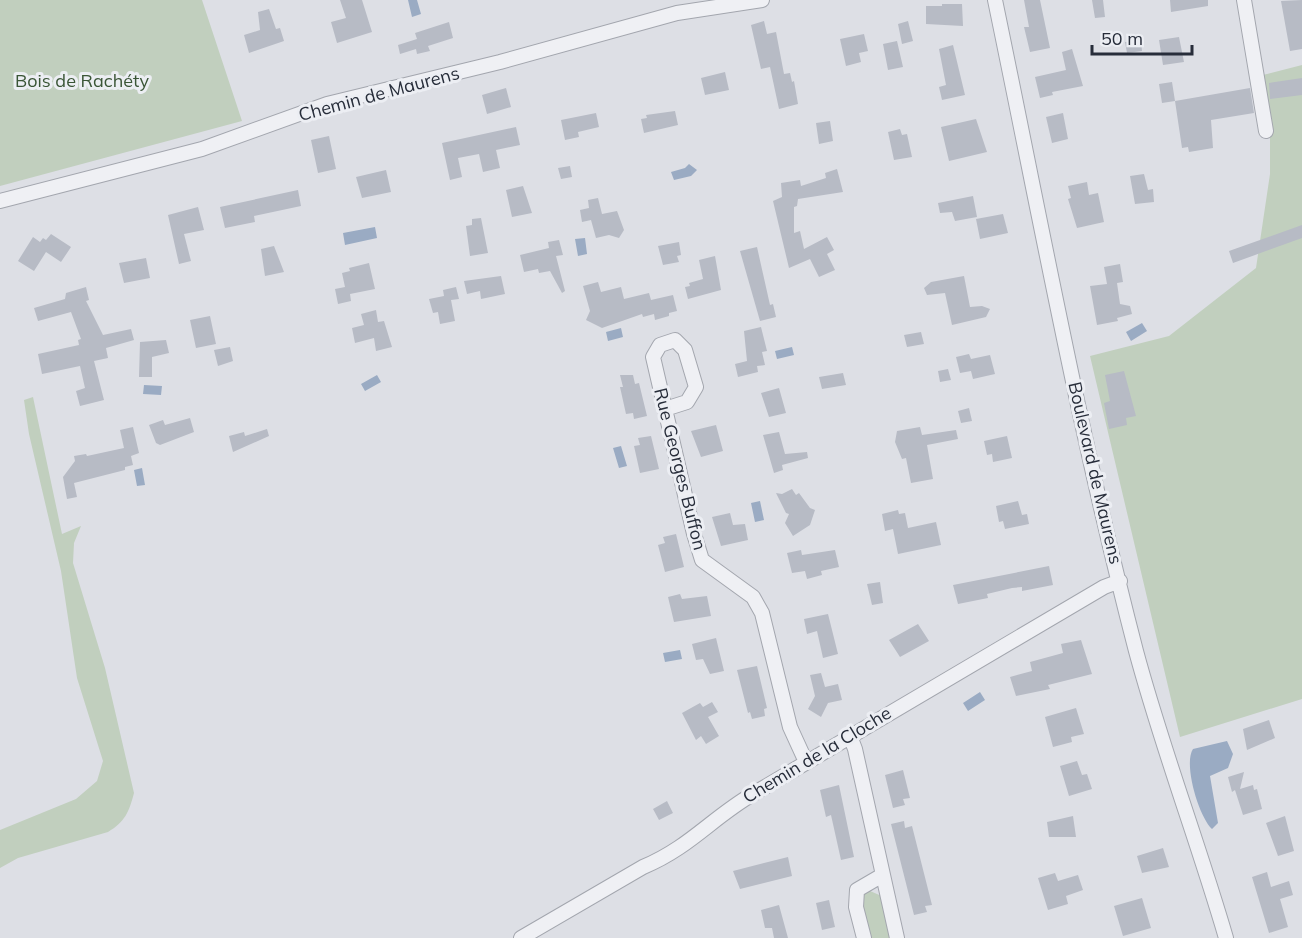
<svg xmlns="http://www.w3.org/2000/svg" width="1302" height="938" viewBox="0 0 1302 938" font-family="Mulish,sans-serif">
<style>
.green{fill:#c1cfbe}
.water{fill:#9aabc3}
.building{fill:#b7bbc5}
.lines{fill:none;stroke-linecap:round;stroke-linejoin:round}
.minor-casing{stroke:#a3a6ae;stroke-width:16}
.minor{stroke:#eff0f4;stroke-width:14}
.labels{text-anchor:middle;stroke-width:6;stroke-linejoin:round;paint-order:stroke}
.park-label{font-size:18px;fill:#3a5536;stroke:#eceef3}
.street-label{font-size:18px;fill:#272d3a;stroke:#eceef3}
</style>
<rect width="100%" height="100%" fill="#dddfe5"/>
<!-- green -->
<path class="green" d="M 0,0 L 202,0 L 242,121 L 0,186 Z
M 1302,65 L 1302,699 L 1180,737 L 1090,356 L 1169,336 L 1256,268 L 1270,174 L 1270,134 L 1263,75 Z
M 33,397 L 62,534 L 81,526 L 74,543 L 73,563 L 105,668 L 134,793 C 129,812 125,822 108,832 L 18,858 L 0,868 L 0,830 L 76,799 L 97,781 L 103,761 L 77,678 L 61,571 L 29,434 L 24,400 Z
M 870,891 L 884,897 L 892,938 L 871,938 L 862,903 L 864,894 Z"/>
<!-- water -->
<path class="water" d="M 408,0 L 417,0 L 421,14 L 412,17 Z
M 689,164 L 697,170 L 691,176 L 674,180 L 671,172 L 685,168 Z
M 375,227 L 377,238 L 345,245 L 343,233 Z
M 585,238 L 587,254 L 578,256 L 575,239 Z
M 1142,323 L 1147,331 L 1131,341 L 1126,332 Z
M 621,328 L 623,337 L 608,341 L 606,332 Z
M 792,347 L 794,355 L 777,359 L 775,351 Z
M 377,375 L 381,382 L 365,391 L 361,384 Z
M 144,385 L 162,386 L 161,395 L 143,394 Z
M 621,446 L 627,466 L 619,468 L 613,448 Z
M 142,468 L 145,485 L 137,486 L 134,470 Z
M 760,501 L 764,520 L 755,522 L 751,503 Z
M 680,650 L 682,659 L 665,662 L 663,653 Z
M 980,692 L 985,700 L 968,711 L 963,703 Z
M 1227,741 L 1233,754 L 1228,768 L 1210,776 L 1218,823 L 1212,829 C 1199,817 1183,764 1193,749 Z"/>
<!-- building -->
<path class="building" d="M 340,0 L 362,0 L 372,32 L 337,43 L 331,22 L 346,18 Z
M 1024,0 L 1040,0 L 1050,48 L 1030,52 L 1024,27 L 1029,27 Z
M 1092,0 L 1103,0 L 1105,17 L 1095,18 Z
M 1170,0 L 1208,0 L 1208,6 L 1171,12 Z
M 1302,0 L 1302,49 L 1290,51 L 1281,1 Z
M 942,4 L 962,4 L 963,26 L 926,24 L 926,6 L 942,6 Z
M 269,9 L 276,29 L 280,28 L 284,41 L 249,53 L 244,35 L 260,30 L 258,12 Z
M 764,21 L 767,34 L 776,32 L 784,74 L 790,73 L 792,82 L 794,81 L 798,104 L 779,109 L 770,67 L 761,69 L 751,25 Z
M 908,21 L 913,41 L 902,44 L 898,24 Z
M 449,22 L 453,38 L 428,46 L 430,51 L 417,54 L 416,49 L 400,54 L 398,45 L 417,39 L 415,33 Z
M 864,34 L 868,51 L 859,53 L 861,62 L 846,66 L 840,39 Z
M 1179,37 L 1184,62 L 1163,65 L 1159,40 Z
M 1141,40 L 1142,51 L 1127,53 L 1125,42 Z
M 897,41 L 903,67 L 888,70 L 883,44 Z
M 953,45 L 965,95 L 942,100 L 939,87 L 946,85 L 939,49 Z
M 1072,49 L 1083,86 L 1052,92 L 1053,95 L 1040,98 L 1035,77 L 1066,70 L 1062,52 Z
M 725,72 L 729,90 L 705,95 L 701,78 Z
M 1302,78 L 1302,95 L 1270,99 L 1269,83 Z
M 1172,82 L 1175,101 L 1162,103 L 1159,84 Z
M 506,88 L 511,107 L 487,114 L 482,95 Z
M 1250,88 L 1254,113 L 1211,120 L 1213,148 L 1189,152 L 1188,147 L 1182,148 L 1175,101 Z
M 675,111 L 678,125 L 644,133 L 641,119 L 647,118 L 646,115 Z
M 596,113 L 599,127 L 578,132 L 579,137 L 565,140 L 561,120 Z
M 1063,113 L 1068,139 L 1052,143 L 1046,117 Z
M 976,119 L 987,152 L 949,161 L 941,127 Z
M 830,121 L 833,141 L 819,144 L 816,123 Z
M 516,127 L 520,145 L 496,150 L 500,168 L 483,172 L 479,154 L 458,158 L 462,177 L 450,180 L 442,143 Z
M 900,129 L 902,135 L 907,134 L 912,157 L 894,160 L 888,132 Z
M 329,136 L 336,169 L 318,173 L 311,140 Z
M 570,166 L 572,177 L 561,179 L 558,168 Z
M 837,169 L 843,192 L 798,199 L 797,206 L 794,207 L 794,233 L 800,231 L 804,249 L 827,237 L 834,250 L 827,254 L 835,270 L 819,277 L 810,259 L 789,268 L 773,201 L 782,197 L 781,183 L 800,180 L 801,186 L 826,178 L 825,173 Z
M 386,170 L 391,192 L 362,198 L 356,177 Z
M 1144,174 L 1148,190 L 1153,189 L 1154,202 L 1135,204 L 1130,176 Z
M 1087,182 L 1089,195 L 1098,193 L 1104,222 L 1077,228 L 1068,199 L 1071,198 L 1068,186 Z
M 523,186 L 532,213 L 512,217 L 506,190 Z
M 298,190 L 301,206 L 254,216 L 255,222 L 225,228 L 220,207 Z
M 973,196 L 977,217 L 955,221 L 952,212 L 940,213 L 938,203 Z
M 598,198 L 602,214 L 617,211 L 624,230 L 619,238 L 609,235 L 596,238 L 591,220 L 582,222 L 580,210 L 589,208 L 588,200 Z
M 198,207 L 204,230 L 184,234 L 191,261 L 179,264 L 168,215 Z
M 1003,214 L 1008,233 L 980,239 L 976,219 Z
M 481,218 L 488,253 L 470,256 L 466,226 L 472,225 L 472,219 Z
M 1302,225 L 1302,238 L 1233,263 L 1229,251 Z
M 51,234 L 71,247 L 61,262 L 46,252 L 34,271 L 18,261 L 33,237 L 40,242 L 43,238 L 46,240 Z
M 559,240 L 563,255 L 556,256 L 565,291 L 562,293 L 550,271 L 539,273 L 538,269 L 524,272 L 520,255 L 549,248 L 548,242 Z
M 679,242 L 681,255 L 677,256 L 679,262 L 663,265 L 658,246 Z
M 274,246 L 284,272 L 265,276 L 261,249 Z
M 757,247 L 770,305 L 773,304 L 776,317 L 760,321 L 740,251 Z
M 715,256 L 721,290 L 688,299 L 685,287 L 690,286 L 689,283 L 703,279 L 699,260 Z
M 146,258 L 150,278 L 124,283 L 119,263 Z
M 369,263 L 375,289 L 350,294 L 351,301 L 338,304 L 335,289 L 345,287 L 342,273 L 350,271 L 349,268 Z
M 1120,264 L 1123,282 L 1117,283 L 1120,304 L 1130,306 L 1132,314 L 1117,318 L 1118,321 L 1097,325 L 1090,286 L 1107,284 L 1104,267 Z
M 501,276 L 505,294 L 481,299 L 480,291 L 467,294 L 464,281 Z
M 964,276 L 970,307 L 982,306 L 990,309 L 986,317 L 952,325 L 945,293 L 927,295 L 924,288 L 931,282 Z
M 598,282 L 601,292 L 621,287 L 624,299 L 649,293 L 651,300 L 673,295 L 677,311 L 669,313 L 669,316 L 655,320 L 654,314 L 643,317 L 642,314 L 602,328 L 586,320 L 590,311 L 583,286 Z
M 86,287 L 89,300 L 86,301 L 103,335 L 131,329 L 134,340 L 106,348 L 108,358 L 94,361 L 104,400 L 80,406 L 76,391 L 85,388 L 80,366 L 42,374 L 38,354 L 79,345 L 78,340 L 81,339 L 71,312 L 38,321 L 34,308 L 65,299 L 66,293 Z
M 456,287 L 459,299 L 451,300 L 455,321 L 440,324 L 438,312 L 433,313 L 429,299 L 444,296 L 443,290 Z
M 376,310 L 378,322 L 384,321 L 392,347 L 376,351 L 374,338 L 355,343 L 352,328 L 364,325 L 361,314 Z
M 210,316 L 216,344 L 196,348 L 190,320 Z
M 761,327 L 767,351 L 762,352 L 765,365 L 757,366 L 758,372 L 738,377 L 735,364 L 747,361 L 744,331 Z
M 921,332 L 924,344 L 907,347 L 904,335 Z
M 166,340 L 169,353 L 152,357 L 152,377 L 139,377 L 140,342 Z
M 230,347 L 233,361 L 218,366 L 214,350 Z
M 969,354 L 971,359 L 990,355 L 995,374 L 973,379 L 971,371 L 960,373 L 956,357 Z
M 948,369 L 951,380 L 940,382 L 938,371 Z
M 1124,371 L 1136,416 L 1126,418 L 1127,425 L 1109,429 L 1104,403 L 1110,401 L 1105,375 Z
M 843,373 L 846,385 L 822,389 L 819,377 Z
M 620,375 L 633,375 L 635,384 L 639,383 L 647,416 L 634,419 L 633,413 L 626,414 L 620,387 L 623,387 Z
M 779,388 L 786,413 L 769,417 L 761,393 Z
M 969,408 L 972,421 L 961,423 L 958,411 Z
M 190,418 L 194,432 L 160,445 L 156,443 L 149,425 L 163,420 L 165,425 Z
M 716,425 L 723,451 L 701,457 L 691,431 Z
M 133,427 L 139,453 L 131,456 L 133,465 L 125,467 L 125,470 L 74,483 L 77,497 L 67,499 L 63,477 L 75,461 L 74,456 L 86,454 L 87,456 L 124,448 L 120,430 Z
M 920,427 L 922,435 L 956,430 L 958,439 L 927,445 L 933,479 L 911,483 L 906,458 L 902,459 L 895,442 L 897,431 Z
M 267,429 L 269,436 L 233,452 L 229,436 L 244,432 L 245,436 Z
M 779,432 L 785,454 L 807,452 L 808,458 L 782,465 L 783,470 L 774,473 L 763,435 Z
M 651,436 L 659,469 L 640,473 L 634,446 L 640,445 L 638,438 Z
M 1007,436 L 1012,458 L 993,462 L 992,454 L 987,455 L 984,441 Z
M 792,489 L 796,495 L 799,493 L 810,508 L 815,510 L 810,525 L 793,536 L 785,523 L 789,514 L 786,513 L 776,493 L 782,494 Z
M 1018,501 L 1022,515 L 1027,514 L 1029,524 L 1005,529 L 1003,521 L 999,522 L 996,506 Z
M 898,510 L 899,514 L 905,513 L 908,528 L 936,522 L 941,545 L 898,554 L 893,529 L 885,531 L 882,514 Z
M 730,513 L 733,525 L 745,524 L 748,540 L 721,546 L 712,517 Z
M 676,534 L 684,567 L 665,572 L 658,545 L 665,543 L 663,537 Z
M 801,550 L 802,555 L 835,550 L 839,567 L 821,571 L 822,575 L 807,579 L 805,571 L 792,573 L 787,553 Z
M 1049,566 L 1053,585 L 1022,591 L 1022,587 L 1012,588 L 987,594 L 988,598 L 958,604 L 953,585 Z
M 880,582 L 883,603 L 872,605 L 867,584 Z
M 680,594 L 682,599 L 707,596 L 711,616 L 674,622 L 668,597 Z
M 828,614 L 838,654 L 823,658 L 817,631 L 807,634 L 804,619 Z
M 918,624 L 929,641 L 900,657 L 889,640 Z
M 716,638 L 724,671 L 710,674 L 703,659 L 696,660 L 692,644 Z
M 1081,640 L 1092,674 L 1048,685 L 1050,689 L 1016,696 L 1010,677 L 1032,671 L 1030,662 L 1063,653 L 1061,644 Z
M 757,666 L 767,708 L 764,709 L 765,716 L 752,719 L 750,712 L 748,713 L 737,670 Z
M 821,673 L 825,687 L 838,684 L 842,700 L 828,703 L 821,717 L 808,709 L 815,696 L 810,675 Z
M 712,702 L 718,712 L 708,717 L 719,736 L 706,744 L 701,736 L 696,740 L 682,713 L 700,703 L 703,707 Z
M 1076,708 L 1084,734 L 1071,737 L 1072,742 L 1053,747 L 1045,717 Z
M 1269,720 L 1275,738 L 1247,750 L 1243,729 Z
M 1077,761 L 1082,775 L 1087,774 L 1092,789 L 1069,796 L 1060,766 Z
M 903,770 L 910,798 L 903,799 L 905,805 L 893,808 L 885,775 Z
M 1244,772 L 1240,789 L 1253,785 L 1254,790 L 1257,789 L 1262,809 L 1243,815 L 1235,790 L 1232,792 L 1228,777 Z
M 839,785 L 854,857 L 841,860 L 831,815 L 826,817 L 820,790 Z
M 667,801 L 673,813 L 659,820 L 653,809 Z
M 1073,816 L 1076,837 L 1049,837 L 1047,822 Z
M 1285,816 L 1294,851 L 1278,856 L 1266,823 Z
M 904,821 L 905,828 L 912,826 L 932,905 L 925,906 L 927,912 L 914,915 L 891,824 Z
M 1163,848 L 1169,867 L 1142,873 L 1137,856 Z
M 788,857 L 792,876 L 740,889 L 733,871 Z
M 1267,872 L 1271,887 L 1289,881 L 1293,895 L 1280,899 L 1288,927 L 1269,933 L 1252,877 Z
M 1055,873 L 1058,881 L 1078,875 L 1083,890 L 1066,896 L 1068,904 L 1048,910 L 1038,878 Z
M 1142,898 L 1151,928 L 1123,936 L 1114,906 Z
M 829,900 L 835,927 L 822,930 L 816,903 Z
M 779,905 L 788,938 L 774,938 L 772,928 L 765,928 L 761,910 Z"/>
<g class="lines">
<!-- minor casing -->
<g class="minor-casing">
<path id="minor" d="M 995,0 C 1040,217 1080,436 1136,651 C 1162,748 1198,842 1226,938
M 1244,0 L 1266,131
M 0,201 L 202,149 L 327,104 L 500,62 L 677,13 L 762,0
M 665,409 L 687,402 L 696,387 L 685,350 L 675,340 L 660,345 L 653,357 L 694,534 L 702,560 L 753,597 L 762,613 L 790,727 L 806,762
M 850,736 L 855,749 L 897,938
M 521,938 L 643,867 C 689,848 713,817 753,794 C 870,724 987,655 1104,587 L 1120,581
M 864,938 L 856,907 L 857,890 L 881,876"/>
</g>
<!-- minor -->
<use href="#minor" class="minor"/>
</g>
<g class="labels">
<!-- park labels -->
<g class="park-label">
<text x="82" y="87">Bois de Rachéty</text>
</g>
<!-- street labels -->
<g class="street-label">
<text transform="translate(379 94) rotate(-15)" y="6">Chemin de Maurens</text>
<text transform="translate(680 469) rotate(76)" y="6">Rue Georges Buffon</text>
<text transform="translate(1095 473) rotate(77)" y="6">Boulevard de Maurens</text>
<text transform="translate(817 755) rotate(-31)" y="6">Chemin de la Cloche</text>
</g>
</g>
<!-- scale -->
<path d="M1092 45v9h100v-9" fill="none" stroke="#272d3a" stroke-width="3"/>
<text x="1101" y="45" font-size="18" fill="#272d3a" stroke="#eceef3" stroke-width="4.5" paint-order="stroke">50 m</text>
</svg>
